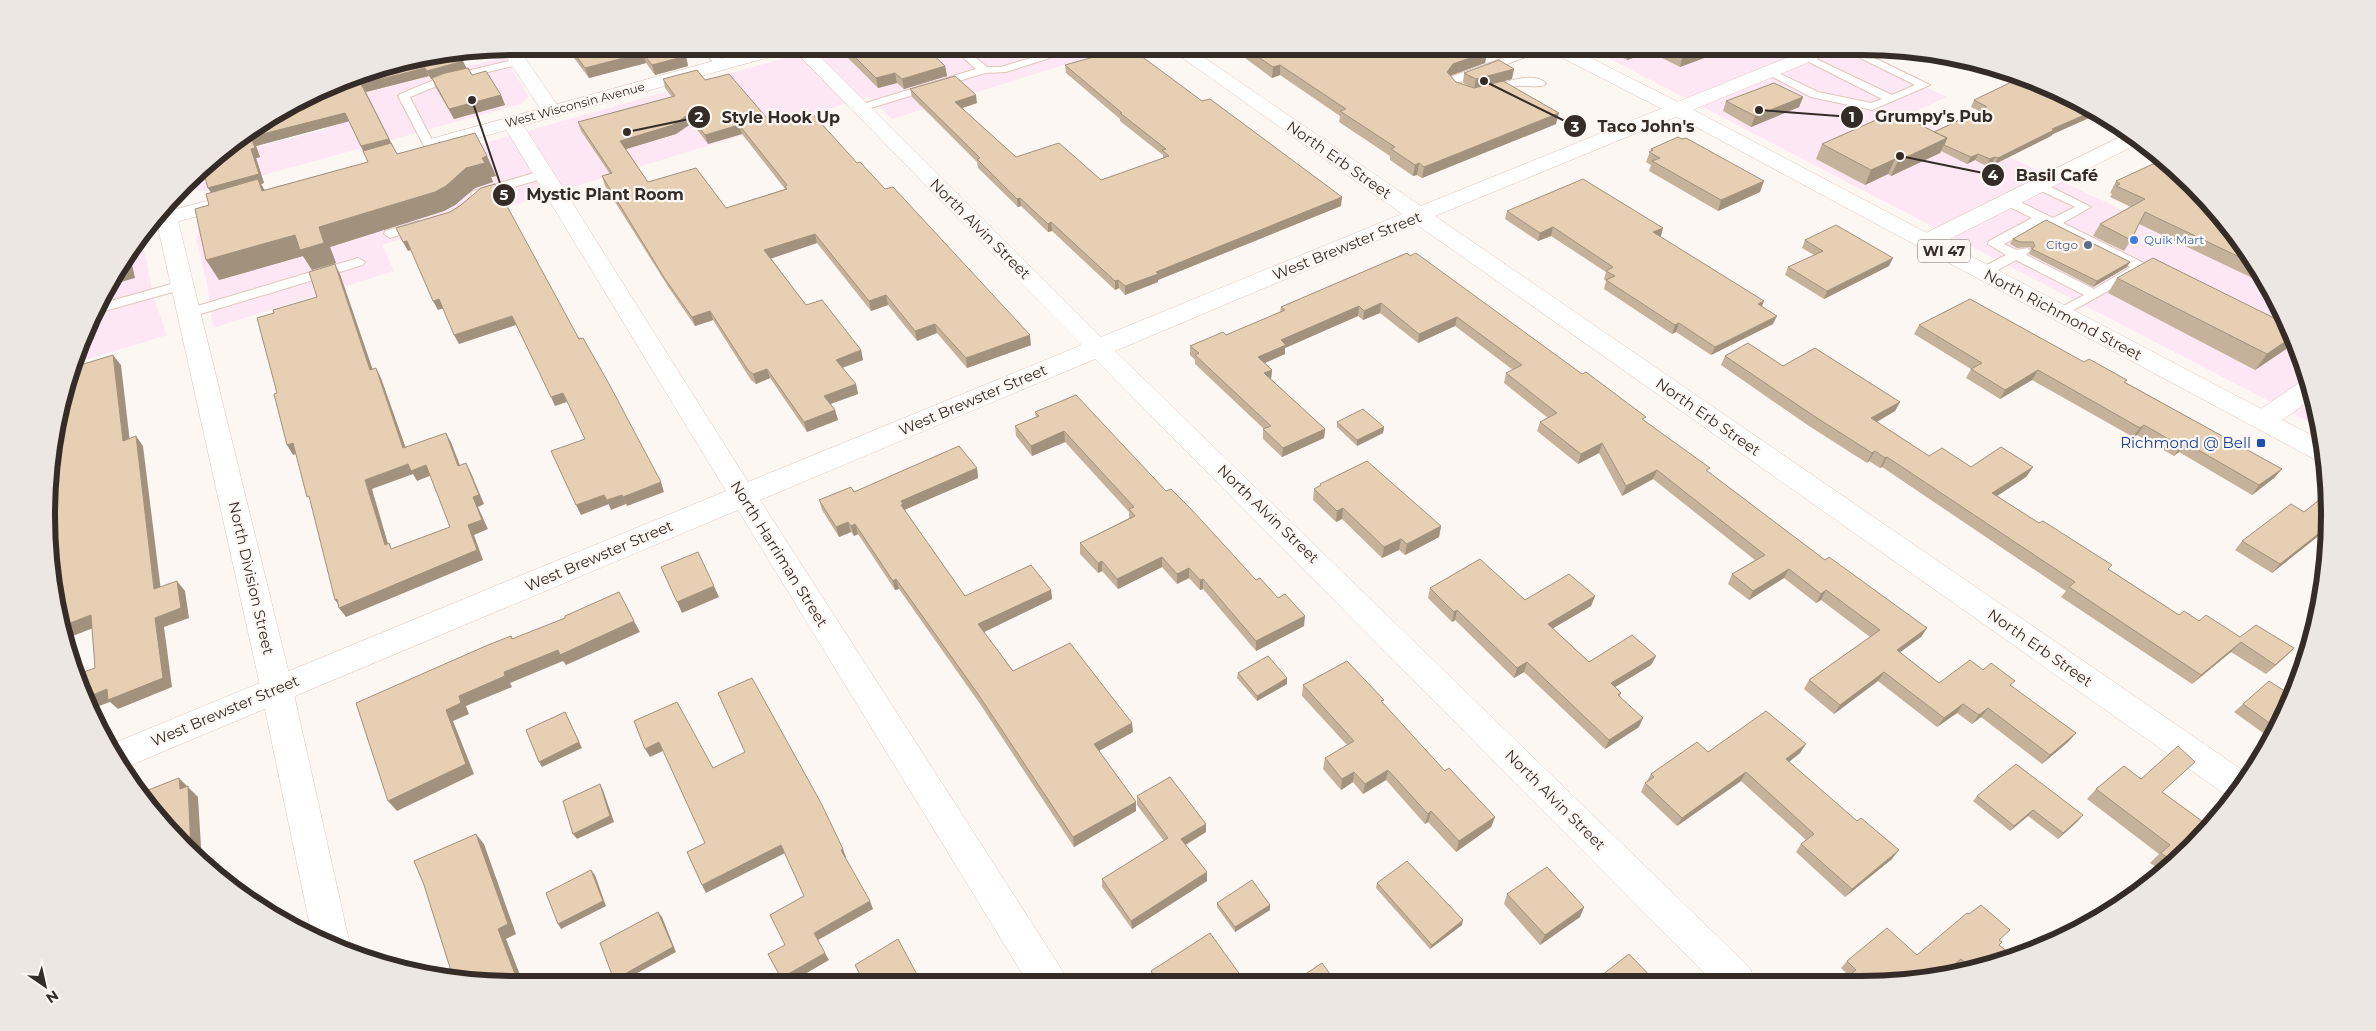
<svg xmlns="http://www.w3.org/2000/svg" width="2376" height="1031" viewBox="0 0 2376 1031" font-family="Montserrat,sans-serif">
<style>
.commercial{fill:#fde7f5}
.lines{fill:none;stroke-linecap:round;stroke-linejoin:round}
.service-casing{stroke:#e1c6ba;stroke-width:2}
.minor-casing{stroke:#e1c6ba;stroke-width:1}
.tertiary-casing{stroke:#e1c6ba;stroke-width:1}
.secondary-casing{stroke:#e1c6ba;stroke-width:1}
.primary-casing{stroke:#e1c6ba;stroke-width:1}
.service{fill:#fff;fill-rule:evenodd}
.minor{fill:#fff;fill-rule:evenodd}
.tertiary{fill:#fff;fill-rule:evenodd}
.secondary{fill:#fff;fill-rule:evenodd}
.primary{fill:#fff;fill-rule:evenodd}
.wall{fill:#c6b29a;fill-rule:evenodd}
.shaded-wall{fill:#a1917d}
.building{fill:#e6cfb3;stroke:#a1917d;fill-rule:evenodd}
.shop-dot{fill:#3f7fe0;stroke:#fdf7f4;stroke-width:2}
.service-dot{fill:#5c6f8a;stroke:#fdf7f4;stroke-width:2}
.transit-dot{fill:#1a4fb4;stroke:#fdf7f4;stroke-width:2}
.labels{text-anchor:middle;stroke-width:4.5;stroke-linejoin:round;paint-order:stroke}
.far-street-label{font-size:12px;fill:#362c27;stroke:#fdf7f4}
.far-shop-label{font-size:12px;fill:#366cbe;stroke:#fdf7f4;text-anchor:start}
.far-service-label{font-size:12px;fill:#4e5e75;stroke:#fdf7f4;text-anchor:end}
.shield{fill:#fdf7f4;stroke:#726964;stroke-width:1}
.shield-label{font-size:14px;font-weight:bold;fill:#362c27}
.street-label{font-size:15px;fill:#362c27;stroke:#fdf7f4}
.transit-label{font-size:15px;fill:#164399;stroke:#fdf7f4;text-anchor:end}
.rim{fill:none;stroke:#362c27;stroke-width:6}
.leader{fill:none;stroke:#362c27;stroke-width:2}
.callout-dot{fill:#362c27;stroke:#fdf7f4;stroke-width:2}
.mark-label{font-size:15px;text-anchor:middle;font-weight:bold;fill:#fff}
.callout-label{font-size:16px;text-anchor:middle;font-weight:bold;fill:#362c27;stroke:#fdf7f4;stroke-width:4.5;stroke-linejoin:round;paint-order:stroke}
</style>
<rect width="100%" height="100%" fill="#fdf7f4"/>
<!-- commercial -->
<path class="commercial" d="M 677,46 L 738,46 L 689,59 Z
M 827,46 L 1124,46 L 892,119 L 868,97 L 382,245 L 394,271 L 213,328 L 207,283 L 196,238 L 200,229 L 439,156 Z
M 1585,46 L 1839,46 L 1947,97 L 1914,112 L 2224,258 L 2244,248 L 2281,308 L 2314,394 L 2319,427 Z
M 504,57 L 529,96 L 521,104 L 206,191 L 189,190 L 187,186 L 211,159 L 326,129 L 318,105 Z
M 137,246 L 144,249 L 154,298 L 167,335 L 79,362 L 109,281 Z"/>
<g class="lines">
<!-- service casing -->
<g class="service-casing">
<path id="service" d="M 700,46 L 711,46 L 726,65 L 725,67 L 717,67 Z
M 950,46 L 962,46 L 987,67 L 1001,67 L 1070,46 L 1087,46 L 1006,72 L 985,73 L 864,110 L 856,110 L 854,108 L 856,106 L 976,69 Z
M 1538,46 L 1554,46 L 1458,83 L 1474,91 C 1492,89 1531,68 1546,83 L 1545,85 C 1536,88 1526,85 1517,86 C 1491,89 1469,111 1447,83 L 1453,76 Z
M 1836,46 L 1850,46 L 1930,85 L 1872,110 L 1811,97 L 1763,72 L 1768,69 L 1772,70 L 1818,92 L 1871,103 L 1882,99 L 1799,57 L 1800,55 L 1808,55 L 1892,95 L 1915,85 Z
M 518,59 L 523,62 L 522,64 L 449,81 L 410,97 L 435,146 L 429,150 L 425,148 L 398,96 L 400,94 L 441,77 Z
M 544,170 L 550,174 L 548,177 L 477,198 L 471,194 L 473,191 Z
M 2039,181 L 2091,207 L 2063,223 L 2146,264 L 2148,267 L 2146,270 L 2061,317 L 2054,313 L 2056,310 L 2084,295 L 2016,260 L 1989,275 L 1979,275 L 1977,272 L 1979,269 L 2006,255 L 1988,244 L 1989,241 L 2032,218 L 2004,204 L 2002,201 L 2004,198 L 2012,198 L 2053,218 L 2075,207 L 2035,188 L 2033,185 ZM 2042,223 L 2131,267 L 2094,289 L 2026,255 L 2030,251 L 2028,248 L 2016,250 L 2004,244 Z
M 419,221 L 423,222 L 425,225 L 423,228 L 390,238 L 384,234 L 385,231 Z
M 358,258 L 365,262 L 363,265 L 194,316 L 184,316 L 182,313 L 184,310 Z
M 182,281 L 187,282 L 189,285 L 187,288 L 97,313 L 100,304 Z"/>
</g>
<!-- minor casing -->
<g class="minor-casing">
<path id="minor" d="M 517,46 L 562,112 L 559,116 L 545,116 L 501,49 Z
M 790,46 L 809,46 L 1101,337 L 1402,214 L 1166,46 L 1187,46 L 1421,206 L 1816,46 L 1841,46 L 1838,50 L 1435,216 L 2251,776 L 2229,797 L 1416,224 L 1115,351 L 1750,968 L 1755,981 L 1712,981 L 1095,359 L 760,500 L 1062,970 L 1067,983 L 1028,983 L 738,510 L 124,768 L 107,746 L 726,491 L 502,123 L 505,119 L 519,119 L 522,123 L 748,482 L 1082,345 Z
M 2128,133 L 2141,142 L 1934,247 L 1926,249 L 1918,247 L 1915,242 L 1918,237 Z
M 2308,380 L 2314,397 C 2297,408 2274,432 2253,426 L 2249,420 L 2253,414 L 2302,381 Z"/>
</g>
<!-- tertiary casing -->
<g class="tertiary-casing">
<path id="tertiary" d="M 169,208 L 176,213 L 293,690 L 350,945 L 347,952 L 312,936 L 261,690 L 157,223 Z"/>
</g>
<!-- secondary casing -->
<g class="secondary-casing">
<path id="secondary" d="M 768,46 L 798,46 L 795,50 L 445,147 L 431,147 L 428,143 L 431,139 Z
M 231,195 L 238,197 L 242,201 L 238,205 L 158,227 L 154,226 L 165,212 Z"/>
</g>
<!-- primary casing -->
<g class="primary-casing">
<path id="primary" d="M 1544,46 L 1567,46 L 1684,105 L 2322,441 L 2325,461 L 2314,459 L 1670,113 L 1547,50 Z"/>
</g>
<!-- service -->
<use href="#service" class="service"/>
<!-- minor -->
<use href="#minor" class="minor"/>
<!-- tertiary -->
<use href="#tertiary" class="tertiary"/>
<!-- secondary -->
<use href="#secondary" class="secondary"/>
<!-- primary -->
<use href="#primary" class="primary"/>
</g>
<!-- wall -->
<path class="wall" d="M 565,46 L 677,46 L 686,56 L 688,66 L 655,75 L 646,63 L 589,78 Z
M 831,46 L 924,46 L 945,66 L 947,76 L 904,89 L 897,83 L 878,88 L 845,55 L 841,56 Z
M 1221,46 L 1477,46 L 1487,52 L 1485,63 L 1452,75 L 1450,76 L 1456,82 L 1469,86 L 1463,83 L 1464,73 L 1512,79 L 1503,81 L 1556,124 L 1422,178 L 1417,175 L 1413,176 L 1390,160 L 1390,156 L 1339,122 L 1340,116 L 1280,75 L 1272,78 L 1245,58 L 1236,57 Z
M 1600,46 L 1721,46 L 1720,52 L 1680,67 L 1650,52 L 1627,60 Z
M 1065,65 L 1341,206 L 1158,280 L 1158,282 L 1125,295 L 1119,288 L 1115,290 L 1052,231 L 1048,232 L 1021,206 L 1018,207 L 978,168 L 977,162 L 912,97 L 910,89 L 977,103 L 962,108 L 1016,157 L 1101,180 L 1163,159 L 1163,155 L 1120,121 L 1120,119 L 1066,73 Z
M 466,68 L 472,75 L 501,95 L 505,105 L 454,119 L 436,88 L 432,79 L 431,79 L 429,76 L 366,92 L 397,154 L 487,156 L 496,176 L 491,177 L 493,182 L 475,188 L 455,205 L 444,211 L 330,247 L 336,263 L 312,270 L 303,256 L 219,280 L 209,205 L 211,192 L 208,188 L 202,167 L 364,71 ZM 349,121 L 368,162 L 264,190 L 261,184 L 264,183 L 256,158 L 260,157 L 256,146 Z
M 663,79 L 705,80 L 772,124 L 857,163 L 885,189 L 1031,345 L 967,368 L 937,333 L 917,341 L 888,305 L 871,311 L 817,243 L 771,258 L 806,305 L 861,350 L 863,360 L 843,368 L 856,384 L 858,394 L 831,404 L 835,410 L 838,420 L 807,432 L 770,378 L 756,384 L 751,380 L 713,320 L 695,326 L 669,288 L 605,186 L 602,176 L 610,174 L 581,131 L 578,122 L 672,97 L 665,88 ZM 692,123 L 708,144 L 742,134 L 785,189 L 726,208 L 648,182 L 626,149 L 676,134 Z
M 1803,97 L 1799,107 L 1751,127 L 1723,111 L 1726,101 Z
M 1974,100 L 2095,109 L 2100,113 L 2053,134 L 2051,136 L 1995,164 L 1992,163 L 1986,166 L 1975,160 L 1967,164 L 1941,151 L 1940,153 L 1891,176 L 1888,174 L 1865,185 L 1816,159 L 1822,144 L 1934,132 L 1979,111 L 1971,107 Z
M 1651,149 L 1760,192 L 1718,211 L 1649,171 L 1651,165 L 1646,162 Z
M 2170,163 L 2192,187 L 2189,189 L 2233,230 L 2267,285 L 2139,224 L 2131,240 L 2124,251 L 2093,236 L 2100,224 L 2131,207 L 2110,197 L 2112,194 L 2110,193 L 2116,181 L 2156,165 Z
M 1507,211 L 1661,236 L 1659,237 L 1762,307 L 1773,324 L 1711,355 L 1676,332 L 1672,334 L 1604,289 L 1606,281 L 1604,279 L 1606,272 L 1551,236 L 1538,241 L 1505,219 Z
M 2046,220 L 2127,267 L 2093,287 L 2029,254 L 2031,250 L 2030,247 L 2017,248 L 2010,244 L 2013,239 Z
M 1805,240 L 1889,266 L 1824,299 L 1785,275 L 1788,267 L 1814,255 L 1802,248 Z
M 1407,253 L 1644,420 L 1708,472 L 1825,560 L 1927,628 L 1921,637 L 1900,652 L 1939,683 L 1983,670 L 2011,686 L 2076,733 L 2068,742 L 2042,764 L 1981,717 L 1972,724 L 1957,713 L 1937,727 L 1878,681 L 1834,714 L 1804,689 L 1809,680 L 1870,637 L 1821,600 L 1816,603 L 1784,578 L 1749,600 L 1728,584 L 1732,574 L 1755,560 L 1653,479 L 1622,496 L 1599,453 L 1578,464 L 1537,431 L 1540,422 L 1548,418 L 1504,383 L 1506,373 L 1513,370 L 1455,326 L 1418,343 L 1380,313 L 1363,320 L 1358,316 L 1285,348 L 1285,354 L 1265,363 L 1272,370 L 1271,379 L 1325,429 L 1324,438 L 1282,457 L 1263,439 L 1263,429 L 1264,429 L 1195,364 L 1195,360 L 1190,355 L 1190,346 L 1226,335 L 1280,312 L 1281,307 Z
M 2117,278 L 2289,347 L 2255,370 L 2108,293 Z
M 1919,325 L 2084,362 L 2125,382 L 2282,469 L 2274,478 L 2252,495 L 2179,452 L 2174,456 L 2137,435 L 2133,437 L 2032,380 L 2000,399 L 1966,378 L 1971,369 L 1914,334 Z
M 1725,356 L 1783,366 L 1900,402 L 1895,411 L 1877,422 L 1929,456 L 1971,467 L 2033,467 L 2026,477 L 1997,496 L 2179,615 L 2199,621 L 2240,637 L 2294,648 L 2266,674 L 2231,652 L 2192,684 L 2061,597 L 2066,591 L 1882,467 L 1880,468 L 1869,461 L 1867,463 L 1809,426 L 1721,365 Z
M 1035,412 L 1166,491 L 1256,580 L 1304,626 L 1256,651 L 1203,589 L 1200,590 L 1189,578 L 1177,584 L 1162,567 L 1118,589 L 1102,571 L 1098,573 L 1080,554 L 1080,543 L 1129,518 L 1129,512 L 1065,442 L 1032,456 L 1016,436 L 1015,426 L 1036,417 Z
M 1337,422 L 1384,427 L 1383,433 L 1357,446 L 1337,427 Z
M 977,468 L 978,478 L 904,510 L 965,596 L 1051,590 L 1052,599 L 984,632 L 1013,671 L 1133,732 L 1099,751 L 1136,802 L 1136,811 L 1074,847 L 980,704 L 899,589 L 895,590 L 858,534 L 854,536 L 851,532 L 839,537 L 822,510 L 819,500 L 854,492 Z
M 1320,484 L 1441,526 L 1439,537 L 1405,555 L 1399,550 L 1382,558 L 1342,519 L 1336,522 L 1313,500 L 1314,489 L 1320,486 Z
M 2328,493 L 2327,538 L 2321,534 L 2272,573 L 2235,550 L 2242,541 L 2304,512 Z
M 1430,588 L 1525,600 L 1595,596 L 1591,606 L 1553,628 L 1589,662 L 1656,656 L 1651,665 L 1615,687 L 1621,693 L 1620,696 L 1639,727 L 1605,749 L 1524,672 L 1514,678 L 1455,620 L 1452,622 L 1428,598 Z
M 1238,673 L 1287,678 L 1287,684 L 1257,701 L 1237,678 Z
M 1303,685 L 1383,704 L 1445,771 L 1495,817 L 1491,827 L 1456,852 L 1428,822 L 1425,824 L 1386,780 L 1363,794 L 1353,782 L 1341,790 L 1323,769 L 1325,758 L 1347,745 L 1302,696 Z
M 2291,695 L 2270,738 L 2234,712 L 2243,704 Z
M 1708,752 L 1800,753 L 1789,762 L 1892,859 L 1845,897 L 1796,852 L 1801,844 L 1806,840 L 1741,781 L 1677,826 L 1641,792 L 1645,783 L 1647,781 L 1651,774 Z
M 2195,762 L 2162,792 L 2206,824 L 2162,871 L 2150,863 L 2159,854 L 2087,799 L 2096,789 L 2141,779 Z
M 1137,796 L 1206,832 L 1186,845 L 1207,881 L 1132,929 L 1102,887 L 1102,879 L 1164,841 L 1137,805 Z
M 1977,796 L 2078,821 L 2058,839 L 2028,816 L 2010,831 L 1973,801 Z
M 1377,883 L 1462,925 L 1430,949 L 1376,888 Z
M 1507,894 L 1584,907 L 1580,917 L 1540,945 L 1504,904 Z
M 1217,903 L 1270,905 L 1270,910 L 1235,932 L 1217,907 Z
M 2000,941 L 1999,945 L 2013,956 L 1959,971 L 1955,966 L 1922,981 L 1844,981 L 1849,976 L 1841,968 L 1847,961 L 1917,955 Z
M 1151,971 L 1246,983 L 1153,983 L 1151,980 Z"/>
<!-- shaded-wall -->
<path class="shaded-wall" d="M 839,46 L 843,46 L 845,55 L 841,56 Z
M 1630,46 L 1651,46 L 1650,52 L 1627,60 Z
M 1698,46 L 1721,46 L 1720,52 L 1680,67 L 1684,51 Z
M 1487,52 L 1485,63 L 1452,75 L 1445,83 L 1447,72 L 1453,64 Z
M 643,53 L 646,63 L 589,78 L 585,68 Z
M 686,56 L 688,66 L 655,75 L 652,65 Z
M 463,61 L 467,69 L 431,79 L 427,71 Z
M 1280,65 L 1280,75 L 1272,78 L 1273,67 Z
M 945,66 L 947,76 L 904,89 L 902,79 Z
M 425,68 L 429,76 L 366,92 L 361,84 Z
M 1514,69 L 1512,79 L 1474,89 L 1476,79 Z
M 895,73 L 897,83 L 878,88 L 876,78 Z
M 501,95 L 505,105 L 454,119 L 449,109 Z
M 976,95 L 977,103 L 956,110 L 955,102 Z
M 1803,97 L 1799,107 L 1751,127 L 1755,116 Z
M 2096,110 L 2100,113 L 2053,134 L 2051,136 L 1995,164 L 1998,158 L 2052,129 Z
M 345,113 L 350,121 L 256,146 L 260,157 L 256,158 L 264,183 L 261,184 L 270,199 L 214,197 L 208,188 L 251,137 Z
M 1559,113 L 1556,124 L 1422,178 L 1424,167 Z
M 689,114 L 692,123 L 676,134 L 623,150 L 620,141 Z
M 739,125 L 742,134 L 708,144 L 705,135 Z
M 1947,138 L 1940,153 L 1891,176 L 1898,161 Z
M 389,139 L 393,147 L 366,155 L 361,146 Z
M 1978,154 L 1975,160 L 1967,164 L 1971,157 Z
M 487,156 L 496,176 L 491,177 L 493,182 L 475,188 L 455,205 L 444,211 L 330,247 L 336,263 L 312,270 L 303,256 L 219,280 L 206,260 L 319,227 L 466,168 L 482,158 Z
M 1995,157 L 1992,163 L 1986,166 L 1990,159 Z
M 1895,159 L 1888,174 L 1865,185 L 1871,170 Z
M 1419,163 L 1417,175 L 1413,176 L 1415,165 Z
M 1764,181 L 1760,192 L 1718,211 L 1721,200 Z
M 2188,182 L 2192,187 L 2175,197 L 2182,185 Z
M 1342,197 L 1341,206 L 1158,280 L 1158,282 L 1125,295 L 1125,286 L 1156,272 Z
M 1020,198 L 1021,206 L 1018,207 L 1017,199 Z
M 1051,222 L 1052,231 L 1048,232 L 1048,224 Z
M 1553,227 L 1551,236 L 1538,241 L 1540,233 Z
M 1663,228 L 1661,236 L 1650,241 L 1653,232 Z
M 815,234 L 817,243 L 767,260 L 764,250 Z
M 407,241 L 411,250 L 408,251 L 403,242 Z
M 130,255 L 135,278 L 107,286 L 109,281 Z
M 1893,258 L 1889,266 L 1824,299 L 1827,291 Z
M 2130,262 L 2127,267 L 2093,287 L 2097,281 Z
M 335,264 L 340,274 L 376,379 L 370,370 Z
M 1118,280 L 1119,288 L 1115,290 L 1115,281 Z
M 886,295 L 888,305 L 871,311 L 869,301 Z
M 439,299 L 444,308 L 438,310 L 433,301 Z
M 1764,301 L 1761,309 L 1758,304 Z
M 1381,303 L 1380,313 L 1363,320 L 1364,311 Z
M 1359,306 L 1358,316 L 1285,348 L 1285,354 L 1258,366 L 1258,357 L 1281,340 Z
M 710,311 L 713,320 L 695,326 L 692,317 Z
M 512,316 L 516,325 L 459,344 L 454,335 Z
M 1777,316 L 1773,324 L 1711,355 L 1715,347 Z
M 1457,317 L 1455,326 L 1418,343 L 1419,334 Z
M 1679,323 L 1676,332 L 1672,334 L 1675,325 Z
M 935,324 L 937,333 L 917,341 L 915,331 Z
M 1030,335 L 1031,345 L 967,368 L 966,358 Z
M 2292,337 L 2294,341 L 2289,347 L 2255,370 L 2267,354 Z
M 861,350 L 863,360 L 838,369 L 836,360 Z
M 113,355 L 121,365 L 131,451 L 123,441 Z
M 376,368 L 381,378 L 409,457 L 403,448 Z
M 767,369 L 770,378 L 756,384 L 753,374 Z
M 1272,370 L 1271,379 L 1263,383 L 1264,373 Z
M 2038,370 L 2032,380 L 2000,399 L 2005,390 Z
M 856,384 L 858,394 L 827,405 L 824,396 Z
M 563,393 L 567,402 L 555,406 L 551,397 Z
M 1900,402 L 1895,411 L 1866,428 L 1871,418 Z
M 835,410 L 838,420 L 807,432 L 804,422 Z
M 2144,425 L 2137,435 L 2133,437 L 2140,428 Z
M 1384,427 L 1383,433 L 1357,446 L 1357,440 Z
M 1325,429 L 1324,438 L 1282,457 L 1283,448 Z
M 1064,431 L 1065,442 L 1032,456 L 1031,446 Z
M 446,433 L 451,442 L 464,476 L 458,466 Z
M 136,436 L 143,446 L 162,599 L 154,589 Z
M 293,443 L 299,453 L 293,455 L 287,445 Z
M 1602,443 L 1599,453 L 1578,464 L 1581,454 Z
M 2186,443 L 2179,452 L 2174,456 L 2181,446 Z
M 1875,451 L 1869,461 L 1867,463 L 1872,453 Z
M 1887,457 L 1882,467 L 1880,468 L 1885,458 Z
M 466,463 L 471,473 L 484,504 L 478,507 L 488,529 L 474,535 L 483,560 L 346,617 L 339,608 L 340,607 L 335,600 L 468,525 L 473,497 Z
M 408,464 L 426,465 L 432,475 L 417,481 L 413,474 L 372,489 L 391,554 L 385,545 L 365,480 Z
M 2033,467 L 2026,477 L 1986,503 L 1992,493 Z
M 977,468 L 978,478 L 904,510 L 901,505 L 901,501 Z
M 2282,469 L 2274,478 L 2252,495 L 2259,485 Z
M 1657,470 L 1653,479 L 1622,496 L 1626,486 Z
M 661,482 L 664,492 L 627,506 L 623,497 Z
M 604,495 L 609,504 L 581,515 L 576,505 Z
M 622,495 L 626,504 L 611,510 L 607,500 Z
M 1343,508 L 1342,519 L 1336,522 L 1337,511 Z
M 848,522 L 851,532 L 839,537 L 836,527 Z
M 855,524 L 858,534 L 854,536 L 851,526 Z
M 1441,526 L 1439,537 L 1405,555 L 1407,544 Z
M 2327,527 L 2321,534 L 2272,573 L 2280,564 Z
M 1401,539 L 1399,550 L 1382,558 L 1384,547 Z
M 1162,557 L 1162,567 L 1118,589 L 1117,579 Z
M 1102,561 L 1102,571 L 1098,573 L 1098,563 Z
M 1189,568 L 1189,578 L 1177,584 L 1177,574 Z
M 1789,569 L 1784,578 L 1749,600 L 1753,591 Z
M 896,579 L 899,589 L 895,590 L 893,581 Z
M 1203,579 L 1203,589 L 1200,590 L 1200,580 Z
M 177,581 L 185,591 L 189,618 L 164,627 L 172,687 L 118,709 L 110,702 L 91,709 L 85,698 L 107,689 L 155,618 Z
M 714,586 L 719,597 L 682,613 L 677,602 Z
M 1051,590 L 1052,599 L 980,634 L 978,624 Z
M 1826,590 L 1821,600 L 1816,603 L 1821,594 Z
M 1595,596 L 1591,606 L 1545,633 L 1548,624 Z
M 1457,610 L 1455,620 L 1452,622 L 1454,612 Z
M 91,615 L 101,625 L 65,639 L 62,626 Z
M 1305,616 L 1304,626 L 1256,651 L 1256,641 Z
M 634,621 L 640,632 L 566,665 L 563,661 L 510,683 L 512,687 L 466,706 L 469,714 L 453,721 L 474,774 L 397,811 L 388,801 L 446,710 L 459,696 L 504,672 L 558,650 Z
M 1927,628 L 1921,637 L 1891,659 L 1897,650 Z
M 2241,642 L 2231,652 L 2192,684 L 2201,675 Z
M 2294,648 L 2284,658 L 2266,674 L 2275,665 Z
M 1656,656 L 1651,665 L 1607,692 L 1611,683 Z
M 1527,662 L 1524,672 L 1514,678 L 1517,668 Z
M 1884,672 L 1878,681 L 1834,714 L 1840,705 Z
M 1287,678 L 1287,684 L 1257,701 L 1257,696 Z
M 1963,704 L 1957,713 L 1937,727 L 1944,718 Z
M 1988,708 L 1981,717 L 1972,724 L 1979,715 Z
M 565,712 L 582,748 L 542,767 L 539,762 Z
M 1643,718 L 1639,727 L 1605,749 L 1609,740 Z
M 1132,723 L 1133,732 L 1095,753 L 1094,744 Z
M 2076,733 L 2068,742 L 2042,764 L 2050,755 Z
M 659,742 L 663,751 L 650,757 L 645,749 Z
M 1806,744 L 1800,753 L 1781,768 L 1786,759 Z
M 1388,770 L 1386,780 L 1363,794 L 1365,784 Z
M 1354,772 L 1353,782 L 1341,790 L 1342,779 Z
M 1746,772 L 1741,781 L 1677,826 L 1682,818 Z
M 179,778 L 198,797 L 202,863 L 191,850 L 180,789 Z
M 600,784 L 603,790 L 614,822 L 577,839 L 573,834 Z
M 1136,802 L 1136,811 L 1074,847 L 1073,837 Z
M 2033,810 L 2028,816 L 2010,831 L 2014,826 Z
M 1431,811 L 1428,822 L 1425,824 L 1428,814 Z
M 2083,815 L 2078,821 L 2058,839 L 2063,833 Z
M 1495,817 L 1491,827 L 1456,852 L 1459,841 Z
M 1206,824 L 1206,832 L 1181,847 L 1181,839 Z
M 476,834 L 484,844 L 516,934 L 506,939 L 524,985 L 519,985 L 498,929 Z
M 781,845 L 785,853 L 706,893 L 702,885 Z
M 843,849 L 846,857 L 844,858 L 841,850 Z
M 1899,850 L 1892,859 L 1845,897 L 1852,889 Z
M 591,870 L 595,875 L 606,906 L 561,929 L 558,924 Z
M 1207,872 L 1207,881 L 1132,929 L 1131,921 Z
M 870,901 L 873,909 L 818,940 L 814,933 Z
M 1270,905 L 1270,910 L 1235,932 L 1235,927 Z
M 1584,907 L 1580,917 L 1540,945 L 1545,935 Z
M 658,912 L 662,917 L 676,952 L 617,984 L 614,980 Z
M 1463,920 L 1462,925 L 1430,949 L 1432,945 Z
M 825,953 L 829,960 L 788,984 L 784,984 L 781,978 Z
M 1961,959 L 1945,975 L 1942,975 Z"/>
<!-- building -->
<path class="building" d="M 569,46 L 677,46 L 686,56 L 652,65 L 643,53 L 585,68 Z
M 844,46 L 924,46 L 945,66 L 902,79 L 895,73 L 876,78 Z
M 1237,46 L 1477,46 L 1487,52 L 1453,64 L 1447,72 L 1456,82 L 1474,88 L 1503,81 L 1559,113 L 1424,167 L 1419,163 L 1415,165 L 1391,149 L 1395,147 L 1340,111 L 1346,109 L 1280,65 L 1273,67 L 1245,48 Z
M 1675,46 L 1698,46 L 1684,51 Z
M 1129,47 L 1202,101 L 1210,99 L 1342,197 L 1156,272 L 1158,274 L 1125,286 L 1118,280 L 1115,281 L 1051,222 L 1048,224 L 1020,198 L 1017,199 L 977,159 L 980,158 L 910,89 L 955,76 L 976,95 L 955,102 L 1016,157 L 1059,143 L 1101,180 L 1169,156 L 1162,150 L 1166,149 L 1120,113 L 1122,113 L 1065,65 Z
M 460,55 L 463,61 L 427,71 L 425,68 L 361,84 L 389,139 L 361,146 L 345,113 L 251,137 L 255,148 L 251,149 L 259,174 L 208,188 L 202,167 L 206,163 L 281,109 L 364,71 Z
M 1499,60 L 1514,69 L 1476,79 L 1464,73 Z
M 468,68 L 472,75 L 486,71 L 501,95 L 449,109 L 432,78 L 445,73 Z
M 697,70 L 705,80 L 729,74 L 772,124 L 811,112 L 857,163 L 860,162 L 885,189 L 893,187 L 1030,335 L 966,358 L 935,324 L 915,331 L 886,295 L 869,301 L 815,234 L 764,250 L 806,305 L 822,300 L 861,350 L 836,360 L 856,384 L 824,396 L 835,410 L 804,422 L 767,369 L 753,374 L 748,370 L 710,311 L 692,317 L 665,279 L 602,176 L 612,173 L 578,122 L 675,96 L 663,79 ZM 689,114 L 705,135 L 739,125 L 787,185 L 785,186 L 787,189 L 726,208 L 696,168 L 648,182 L 620,141 L 673,125 Z
M 2022,77 L 2096,110 L 2052,129 L 2054,130 L 1998,158 L 1995,157 L 1990,159 L 1978,154 L 1971,157 L 1944,145 L 1947,138 L 1934,132 L 1987,107 L 1974,100 Z
M 1774,83 L 1803,97 L 1755,116 L 1726,101 Z
M 1894,112 L 1947,138 L 1898,161 L 1895,159 L 1871,170 L 1822,144 Z
M 475,133 L 487,156 L 482,158 L 485,163 L 466,168 L 446,186 L 435,192 L 319,227 L 324,243 L 300,250 L 295,235 L 206,260 L 195,209 L 209,205 L 206,194 L 258,179 L 262,191 L 368,162 L 363,151 L 391,143 L 397,154 Z
M 1678,137 L 1682,139 L 1686,138 L 1764,181 L 1721,200 L 1652,161 L 1660,158 L 1649,152 L 1653,150 L 1651,149 Z
M 2166,160 L 2170,163 L 2188,182 L 2182,185 L 2198,192 L 2233,230 L 2254,264 L 2145,212 L 2131,240 L 2100,224 L 2145,199 L 2116,186 L 2120,184 L 2116,181 L 2153,164 L 2156,165 Z
M 1583,179 L 1663,228 L 1653,232 L 1764,301 L 1758,304 L 1777,316 L 1715,347 L 1679,323 L 1675,325 L 1606,280 L 1615,276 L 1606,271 L 1613,267 L 1553,227 L 1540,233 L 1507,211 Z
M 495,184 L 579,339 L 583,338 L 608,382 L 661,482 L 623,497 L 622,495 L 607,500 L 604,495 L 576,505 L 551,451 L 585,439 L 563,393 L 551,397 L 512,316 L 454,335 L 439,299 L 433,301 L 407,241 L 403,242 L 396,228 L 450,212 L 461,205 L 481,188 Z
M 2046,220 L 2130,262 L 2097,281 L 2032,249 L 2035,246 L 2033,242 L 2020,242 L 2013,239 Z
M 1836,225 L 1893,258 L 1827,291 L 1788,267 L 1823,251 L 1805,240 Z
M 1407,253 L 1410,256 L 1416,253 L 1582,374 L 1586,372 L 1646,417 L 1642,419 L 1710,468 L 1706,470 L 1825,560 L 1829,557 L 1927,628 L 1897,650 L 1939,683 L 1970,660 L 1983,670 L 1991,663 L 2015,681 L 2010,685 L 2076,733 L 2050,755 L 1988,708 L 1979,715 L 1963,704 L 1944,718 L 1884,672 L 1840,705 L 1809,680 L 1880,630 L 1826,590 L 1821,594 L 1789,569 L 1753,591 L 1732,574 L 1765,555 L 1657,470 L 1626,486 L 1602,443 L 1581,454 L 1540,422 L 1557,413 L 1506,373 L 1522,365 L 1457,317 L 1419,334 L 1381,303 L 1364,311 L 1359,306 L 1281,340 L 1286,345 L 1258,357 L 1272,370 L 1264,373 L 1325,429 L 1283,448 L 1263,429 L 1271,426 L 1195,355 L 1199,353 L 1190,346 L 1223,332 L 1226,335 L 1285,310 L 1281,307 Z
M 2153,258 L 2288,325 L 2292,337 L 2267,354 L 2117,278 Z
M 335,264 L 370,370 L 376,368 L 403,448 L 446,433 L 458,466 L 466,463 L 479,495 L 473,497 L 482,520 L 468,525 L 477,550 L 339,608 L 337,599 L 335,600 L 309,496 L 307,497 L 293,443 L 287,445 L 274,394 L 277,393 L 257,318 L 274,313 L 273,310 L 317,297 L 309,272 ZM 408,464 L 411,471 L 426,465 L 450,527 L 391,549 L 389,543 L 385,545 L 365,480 Z
M 1970,299 L 2084,362 L 2089,359 L 2127,380 L 2124,382 L 2282,469 L 2259,485 L 2186,443 L 2181,446 L 2144,425 L 2140,428 L 2038,370 L 2005,390 L 1971,369 L 1982,363 L 1919,325 Z
M 1748,343 L 1783,366 L 1815,348 L 1900,402 L 1871,418 L 1929,456 L 1942,448 L 1971,467 L 2001,447 L 2033,467 L 1992,493 L 2039,523 L 2043,521 L 2112,565 L 2108,569 L 2179,615 L 2184,611 L 2199,621 L 2206,615 L 2240,637 L 2256,625 L 2294,648 L 2275,665 L 2241,642 L 2201,675 L 2069,587 L 2075,582 L 1887,457 L 1885,458 L 1875,451 L 1872,453 L 1814,416 L 1725,356 Z
M 113,355 L 123,441 L 136,436 L 154,589 L 177,581 L 181,608 L 155,618 L 163,678 L 108,700 L 107,689 L 85,698 L 75,675 L 95,668 L 91,615 L 62,626 L 50,577 L 55,424 L 77,366 Z
M 1076,395 L 1166,491 L 1171,489 L 1192,510 L 1256,580 L 1260,578 L 1278,598 L 1285,594 L 1305,616 L 1256,641 L 1203,579 L 1200,580 L 1189,568 L 1177,574 L 1162,557 L 1117,579 L 1102,561 L 1098,563 L 1080,543 L 1135,516 L 1129,509 L 1134,507 L 1064,431 L 1031,446 L 1015,426 L 1039,416 L 1035,412 Z
M 1363,409 L 1384,427 L 1357,440 L 1337,422 Z
M 959,446 L 977,468 L 901,501 L 903,504 L 901,505 L 965,596 L 1031,565 L 1051,590 L 978,624 L 1013,671 L 1070,643 L 1132,723 L 1094,744 L 1136,802 L 1073,837 L 978,694 L 896,579 L 893,581 L 855,524 L 851,526 L 848,522 L 836,527 L 819,500 L 851,487 L 854,492 Z
M 1367,461 L 1441,526 L 1407,544 L 1401,539 L 1384,547 L 1343,508 L 1337,511 L 1314,489 L 1321,485 L 1320,484 Z
M 2328,493 L 2327,527 L 2280,564 L 2242,541 L 2291,504 L 2304,512 Z
M 698,552 L 714,586 L 677,602 L 661,567 Z
M 1480,559 L 1525,600 L 1569,574 L 1595,596 L 1548,624 L 1589,662 L 1632,635 L 1656,656 L 1611,683 L 1621,693 L 1618,695 L 1643,718 L 1609,740 L 1527,662 L 1517,668 L 1457,610 L 1454,612 L 1430,588 Z
M 619,592 L 634,621 L 560,655 L 558,650 L 504,672 L 505,676 L 459,696 L 461,703 L 446,710 L 466,764 L 388,801 L 356,703 L 488,645 L 511,636 L 512,639 L 565,618 L 565,616 Z
M 1268,656 L 1287,678 L 1257,696 L 1238,673 Z
M 1347,661 L 1384,700 L 1381,701 L 1445,771 L 1449,768 L 1495,817 L 1459,841 L 1431,811 L 1428,814 L 1388,770 L 1365,784 L 1354,772 L 1342,779 L 1325,758 L 1354,741 L 1303,685 Z
M 752,678 L 821,803 L 843,849 L 841,850 L 870,901 L 814,933 L 825,953 L 781,978 L 768,954 L 785,945 L 770,915 L 804,896 L 781,845 L 702,885 L 687,852 L 705,843 L 659,742 L 645,749 L 634,721 L 677,702 L 713,768 L 745,752 L 718,693 Z
M 2269,681 L 2291,695 L 2275,727 L 2243,704 Z
M 1766,711 L 1806,744 L 1786,759 L 1857,821 L 1861,818 L 1899,850 L 1852,889 L 1801,844 L 1814,834 L 1746,772 L 1682,818 L 1645,783 L 1654,777 L 1651,774 L 1697,742 L 1708,752 Z
M 565,712 L 579,742 L 539,762 L 526,730 Z
M 2178,746 L 2195,762 L 2162,792 L 2206,824 L 2172,861 L 2161,853 L 2170,845 L 2096,789 L 2124,766 L 2141,779 Z
M 2016,764 L 2083,815 L 2063,833 L 2033,810 L 2014,826 L 1977,796 Z
M 1170,777 L 1206,824 L 1181,839 L 1207,872 L 1131,921 L 1102,879 L 1168,838 L 1137,796 Z
M 179,778 L 180,789 L 188,786 L 191,850 L 143,792 Z
M 600,784 L 610,816 L 573,834 L 563,801 Z
M 476,834 L 508,924 L 498,929 L 519,985 L 452,974 L 424,885 L 414,861 Z
M 1407,861 L 1463,920 L 1432,945 L 1377,883 Z
M 1547,867 L 1584,907 L 1545,935 L 1507,894 Z
M 591,870 L 603,901 L 558,924 L 546,893 Z
M 1252,880 L 1270,905 L 1235,927 L 1217,903 Z
M 1981,905 L 2010,930 L 1999,940 L 2002,942 L 1999,945 L 2013,956 L 1971,968 L 1961,959 L 1942,975 L 1922,981 L 1856,981 L 1849,975 L 1856,970 L 1847,961 L 1887,928 L 1917,955 L 1967,913 L 1969,914 Z
M 658,912 L 673,947 L 614,980 L 600,943 Z
M 1210,933 L 1246,983 L 1159,983 L 1151,971 Z
M 898,939 L 922,984 L 865,984 L 855,965 Z
M 1629,954 L 1655,981 L 1593,982 Z
M 1322,963 L 1336,982 L 1292,983 Z"/>
<!-- markers -->
<circle class="shop-dot" cx="2134" cy="240" r="5"/>
<circle class="service-dot" cx="2088" cy="245" r="5"/>
<rect class="transit-dot" x="2256" y="438" width="10" height="10" rx="2.5"/>
<g class="labels">
<!-- far-street labels -->
<g class="far-street-label">
<text transform="translate(575 105) rotate(-15)" y="4">West Wisconsin Avenue</text>
</g>
<!-- far-shop labels -->
<g class="far-shop-label">
<text x="2144" y="244">Quik Mart</text>
</g>
<!-- far-service labels -->
<g class="far-service-label">
<text x="2078" y="249">Citgo</text>
</g>
<!-- shield labels -->
<rect class="shield" x="1918" y="239.5" width="52" height="23" rx="4"/>
<g class="shield-label">
<text x="1944" y="256">WI 47</text>
</g>
<!-- street labels -->
<g class="street-label">
<text transform="translate(1339 160) rotate(35)" y="5">North Erb Street</text>
<text transform="translate(980 229) rotate(45)" y="5">North Alvin Street</text>
<text transform="translate(1347 246) rotate(-22)" y="5">West Brewster Street</text>
<text transform="translate(2063 315) rotate(28)" y="5">North Richmond Street</text>
<text transform="translate(973 400) rotate(-23)" y="5">West Brewster Street</text>
<text transform="translate(1708 417) rotate(35)" y="5">North Erb Street</text>
<text transform="translate(1268 514) rotate(44)" y="5">North Alvin Street</text>
<text transform="translate(779 554) rotate(58)" y="5">North Harriman Street</text>
<text transform="translate(599 556) rotate(-23)" y="5">West Brewster Street</text>
<text transform="translate(251 578) rotate(77)" y="5">North Division Street</text>
<text transform="translate(2040 648) rotate(35)" y="5">North Erb Street</text>
<text transform="translate(225 711) rotate(-23)" y="5">West Brewster Street</text>
<text transform="translate(1555 800) rotate(45)" y="5">North Alvin Street</text>
</g>
<!-- transit labels -->
<g class="transit-label">
<text x="2251" y="448">Richmond @ Bell</text>
</g>
</g>
<!-- crop -->
<path d="M0 0H2376V1031H0ZM515 55H1861A460 460 0 0 1 2321 515V516A460 460 0 0 1 1861 976H515A460 460 0 0 1 55 516V515A460 460 0 0 1 515 55Z" fill="#ede7e4" fill-rule="evenodd"/>
<path class="rim" d="M515 55H1861A460 460 0 0 1 2321 515V516A460 460 0 0 1 1861 976H515A460 460 0 0 1 55 516V515A460 460 0 0 1 515 55Z"/>
<!-- callouts -->
<path class="leader" d="M1759 110L1852 117M627 132L699 117M1484 81L1575 126M1900 156L1993 175M472 100L504 195"/>
<g class="callout-dot">
<circle cx="1759" cy="110" r="5"/>
<circle cx="627" cy="132" r="5"/>
<circle cx="1484" cy="81" r="5"/>
<circle cx="1900" cy="156" r="5"/>
<circle cx="472" cy="100" r="5"/>
<circle cx="1852" cy="117" r="12"/>
<circle cx="699" cy="117" r="12"/>
<circle cx="1575" cy="126" r="12"/>
<circle cx="1993" cy="175" r="12"/>
<circle cx="504" cy="195" r="12"/>
</g>
<g class="mark-label">
<text x="1852" y="122">1</text>
<text x="699" y="122">2</text>
<text x="1575" y="132">3</text>
<text x="1993" y="180">4</text>
<text x="504" y="200">5</text>
</g>
<g class="callout-label">
<text x="1934" y="122">Grumpy's Pub</text>
<text x="781" y="123">Style Hook Up</text>
<text x="1646" y="132">Taco John's</text>
<text x="2057" y="181">Basil Café</text>
<text x="605" y="200">Mystic Plant Room</text>
</g>
<!-- north arrow -->
<g transform="translate(45 986) rotate(146)" stroke="#fdf7f4" stroke-width="4" paint-order="stroke">
<path d="M0-4L9 19L0 12L-9 19Z" fill="#362c27"/>
<text y="-8" font-size="14" font-weight="bold" text-anchor="middle" fill="#362c27">N</text>
</g>
</svg>
